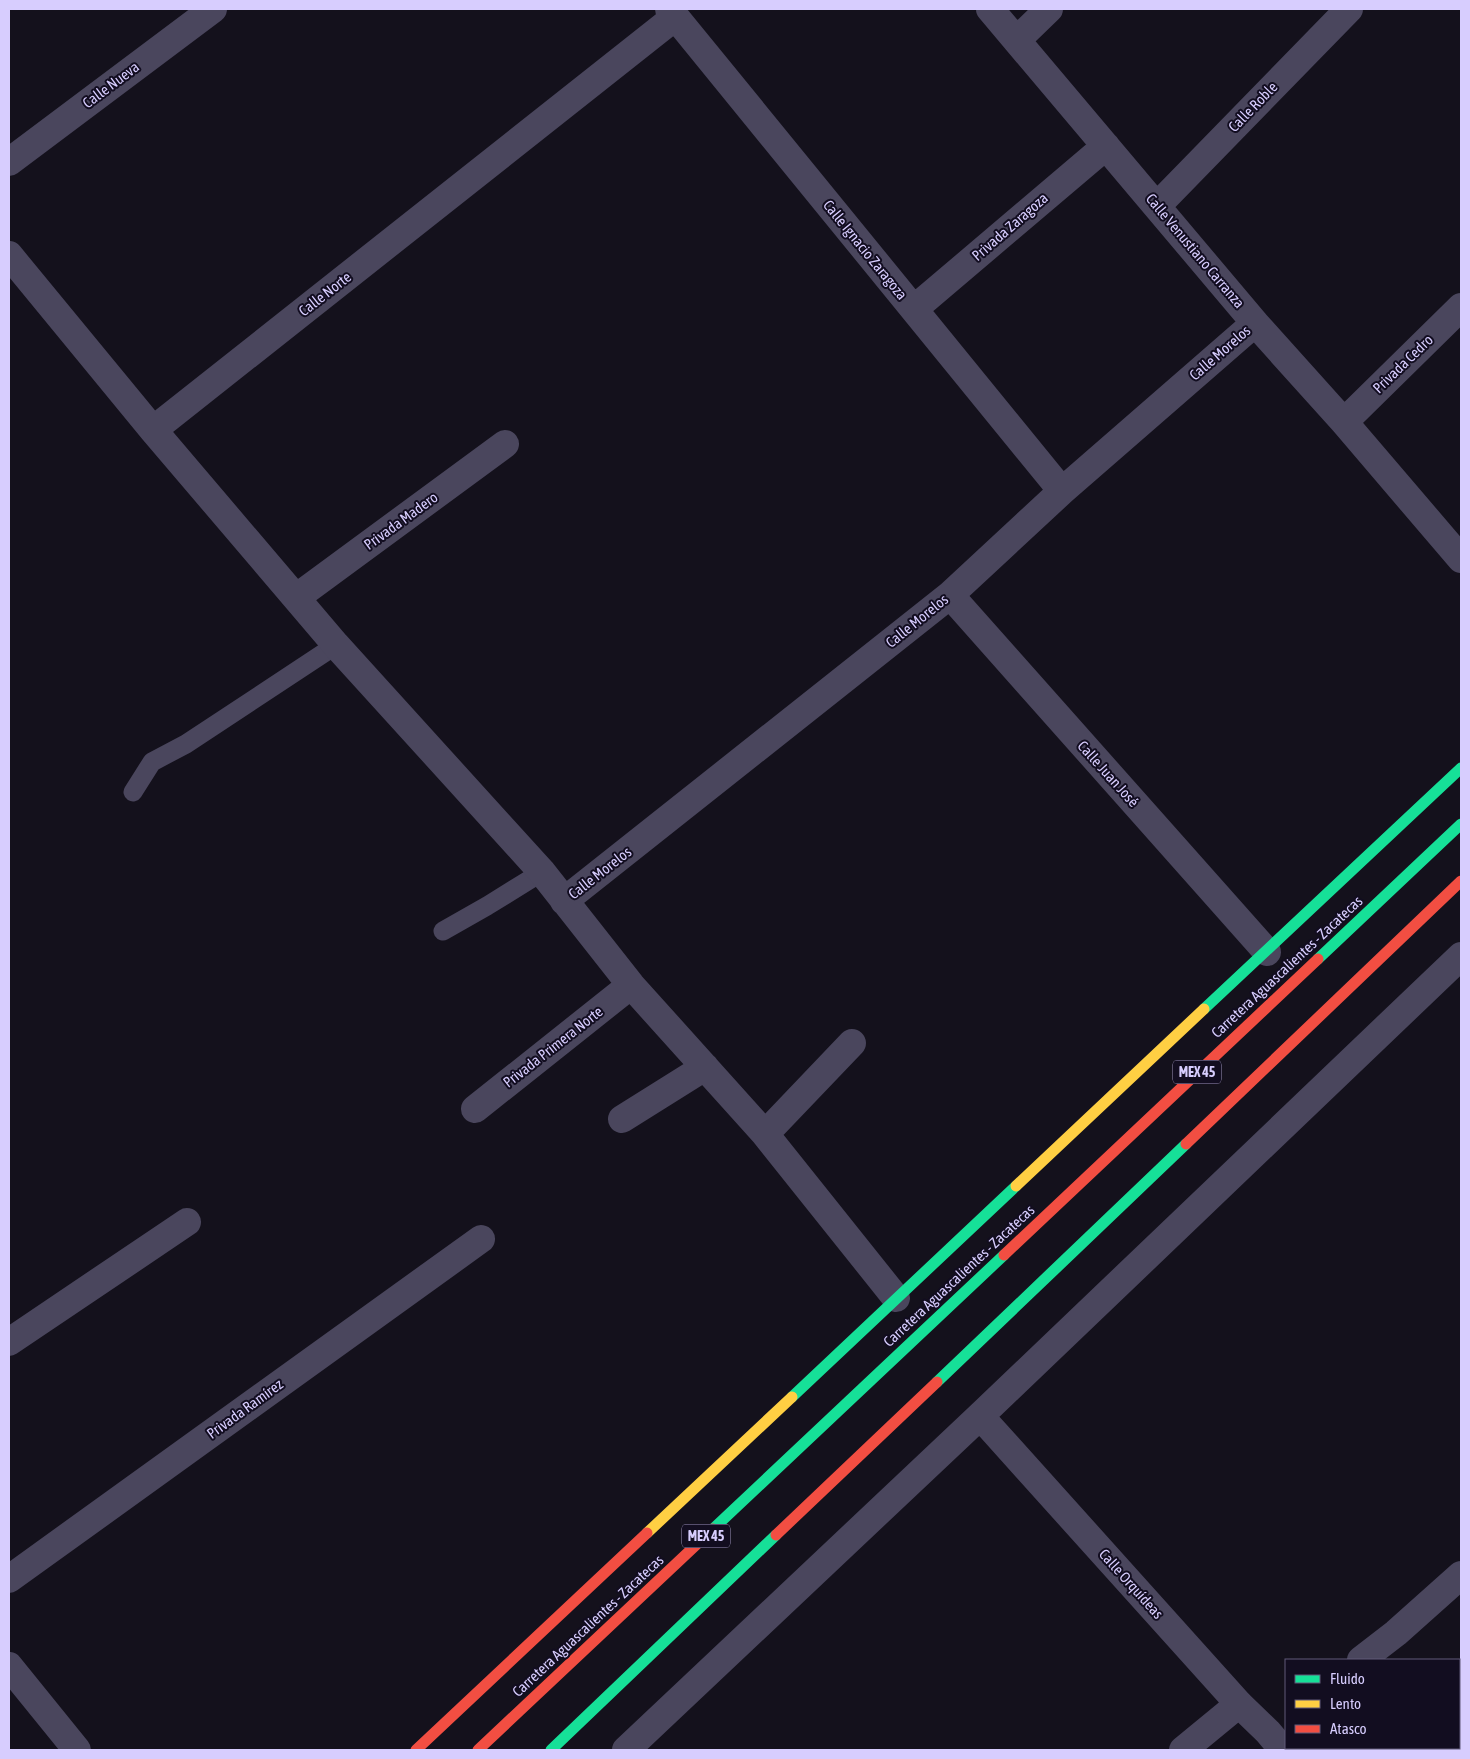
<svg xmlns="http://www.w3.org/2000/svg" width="1470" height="1759" viewBox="0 0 1470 1759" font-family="'Asap Condensed',sans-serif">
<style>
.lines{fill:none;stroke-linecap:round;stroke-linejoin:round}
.lane{stroke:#4a465d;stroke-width:19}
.street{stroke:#4a465d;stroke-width:28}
.fast{stroke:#16e098;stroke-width:11}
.slow{stroke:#ffcf43;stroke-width:11}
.jam{stroke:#f24e42;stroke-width:11}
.labels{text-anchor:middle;stroke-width:4;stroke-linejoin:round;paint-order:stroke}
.shield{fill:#120d20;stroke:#9c93bb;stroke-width:1}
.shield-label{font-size:14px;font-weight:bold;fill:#d7cdfe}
.street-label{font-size:15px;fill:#d7cdfe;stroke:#120d20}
</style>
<rect width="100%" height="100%" fill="#14111c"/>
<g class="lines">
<!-- lane -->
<path class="lane" d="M 133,792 L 152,762 L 186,744 L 336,645
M 443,931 L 487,906 L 542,872"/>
<!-- street -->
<path class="street" d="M 669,9 L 1062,491
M 990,9 L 1255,323 L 1344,422 L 1461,559
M 1017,40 L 1049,9
M 9,162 L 213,9
M 1157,206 L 1349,9
M 9,255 L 153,430 L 336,645 L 542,872 L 631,985 L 765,1134 L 896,1298
M 914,309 L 1106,146
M 1344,422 L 1461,307
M 153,430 L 675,17
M 950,595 L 1267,952
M 297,597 L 505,444
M 564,901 L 950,595 L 1062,491 L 1255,323
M 475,1109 L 631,985
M 622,1119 L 705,1067
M 765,1134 L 852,1043
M 9,1342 L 187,1222
M 980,1416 L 1239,1704 L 1268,1732 L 1283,1750
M 9,1579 L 481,1239
M 1361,1660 L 1396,1633 L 1461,1575
M 9,1666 L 77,1750
M 626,1750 L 980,1416 L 1461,956
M 1183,1750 L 1239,1704"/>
<!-- fast -->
<path class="fast" d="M 1318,959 L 1461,824
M 1204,1009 L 1461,768
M 937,1382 L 1186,1144
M 792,1397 L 1016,1186
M 713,1529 L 1004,1255
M 551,1750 L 776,1535"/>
<!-- slow -->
<path class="slow" d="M 1016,1186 L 1204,1009
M 647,1533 L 792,1397"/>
<!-- jam -->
<path class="jam" d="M 1186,1144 L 1461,881
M 1004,1255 L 1318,959
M 776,1535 L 937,1382
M 416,1750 L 647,1533
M 478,1750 L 713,1529"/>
</g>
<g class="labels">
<!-- shield labels -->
<g class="shield">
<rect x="1173" y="1060.5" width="48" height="23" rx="4"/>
<rect x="682" y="1524.5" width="48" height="23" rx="4"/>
</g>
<g class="shield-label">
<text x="1197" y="1077">MEX 45</text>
<text x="706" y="1541">MEX 45</text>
</g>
<!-- street labels -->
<g class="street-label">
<text transform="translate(111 85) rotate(-37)" y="5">Calle Nueva</text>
<text transform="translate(1253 107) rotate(-46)" y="5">Calle Roble</text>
<text transform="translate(1010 227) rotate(-41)" y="5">Privada Zaragoza</text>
<text transform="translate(865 250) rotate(51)" y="5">Calle Ignacio Zaragoza</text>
<text transform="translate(1195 251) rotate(50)" y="5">Calle Venustiano Carranza</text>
<text transform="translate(325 294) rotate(-38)" y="5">Calle Norte</text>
<text transform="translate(1220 353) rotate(-41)" y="5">Calle Morelos</text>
<text transform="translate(1403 364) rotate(-44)" y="5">Privada Cedro</text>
<text transform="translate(401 521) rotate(-36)" y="5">Privada Madero</text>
<text transform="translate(917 621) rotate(-39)" y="5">Calle Morelos</text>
<text transform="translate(1108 774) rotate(48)" y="5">Calle Juan José</text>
<text transform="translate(600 873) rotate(-38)" y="5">Calle Morelos</text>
<text transform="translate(1287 967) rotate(-43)" y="5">Carretera Aguascalientes - Zacatecas</text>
<text transform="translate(553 1047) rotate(-38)" y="5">Privada Primera Norte</text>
<text transform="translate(959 1276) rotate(-43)" y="5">Carretera Aguascalientes - Zacatecas</text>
<text transform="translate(245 1409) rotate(-36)" y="5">Privada Ramírez</text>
<text transform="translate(1131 1584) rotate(48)" y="5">Calle Orquídeas</text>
<text transform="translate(588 1626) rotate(-43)" y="5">Carretera Aguascalientes - Zacatecas</text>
</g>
</g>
<!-- border -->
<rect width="1470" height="1759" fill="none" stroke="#d7cdfe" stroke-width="20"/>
<!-- legend -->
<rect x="1285" y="1659" width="175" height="90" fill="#120d20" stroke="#615a79"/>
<rect x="1295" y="1675" width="25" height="8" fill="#16e098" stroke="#615a79"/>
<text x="1330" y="1684" font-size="15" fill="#d7cdfe">Fluido</text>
<rect x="1295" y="1700" width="25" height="8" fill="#ffcf43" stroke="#615a79"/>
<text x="1330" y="1709" font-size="15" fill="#d7cdfe">Lento</text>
<rect x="1295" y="1725" width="25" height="8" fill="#f24e42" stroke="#615a79"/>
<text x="1330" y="1734" font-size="15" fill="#d7cdfe">Atasco</text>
</svg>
